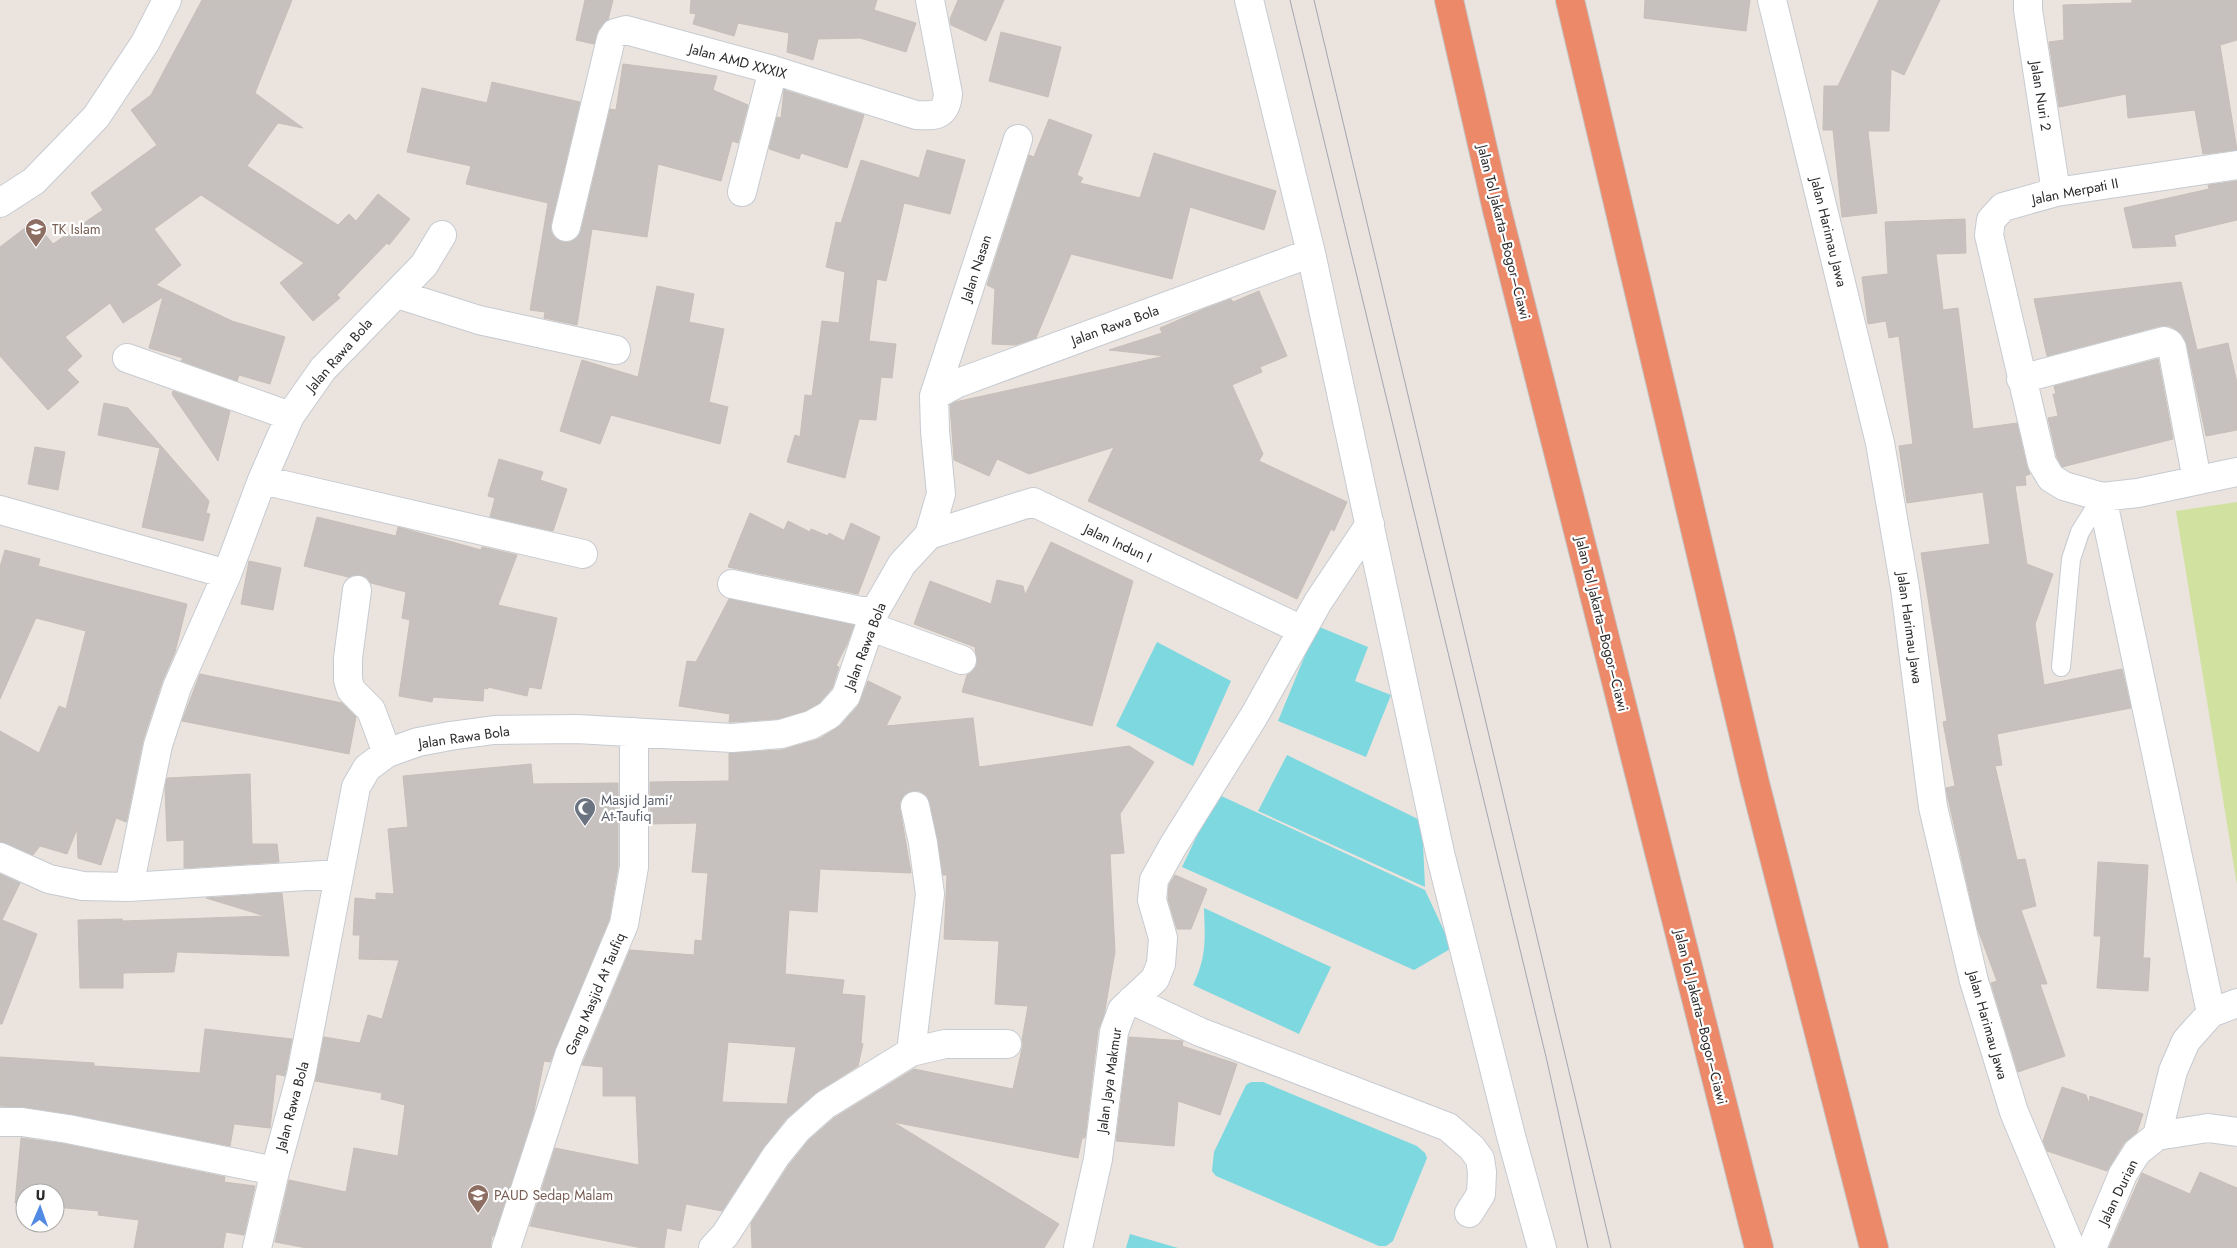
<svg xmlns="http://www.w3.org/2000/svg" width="2237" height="1248" viewBox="0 0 2237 1248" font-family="Jost,sans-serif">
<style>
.pitch{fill:#d1e19f}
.water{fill:#7ed8e0}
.building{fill:#c6c0be;stroke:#c6bfb8;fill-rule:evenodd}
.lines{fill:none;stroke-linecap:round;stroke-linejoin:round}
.lane-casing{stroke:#c6cbd2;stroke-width:20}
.street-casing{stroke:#c6cbd2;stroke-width:30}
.secondary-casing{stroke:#c6cbd2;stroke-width:30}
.highway-casing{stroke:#c4c4c4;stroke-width:30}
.lane{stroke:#fff;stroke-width:18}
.street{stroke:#fff;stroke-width:28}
.secondary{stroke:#fff;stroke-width:28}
.highway{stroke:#eb8969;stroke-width:28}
.tram{stroke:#a2a7b2;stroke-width:1}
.labels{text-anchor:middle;stroke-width:4.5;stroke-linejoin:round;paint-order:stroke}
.street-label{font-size:14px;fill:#2b2b2b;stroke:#fff}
.education-label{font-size:14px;fill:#785e54;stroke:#fff;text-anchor:start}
.worship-label{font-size:14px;fill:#5b616d;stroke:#fff;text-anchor:start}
</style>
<rect width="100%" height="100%" fill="#ebe3de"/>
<!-- pitch -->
<path class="pitch" d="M 2237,502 L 2237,885 L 2176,511 Z"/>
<!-- water -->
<path class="water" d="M 1317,626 L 1368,647 L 1355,681 L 1391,695 L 1366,757 L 1278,721 Z
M 1157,642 L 1231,681 L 1193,766 L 1116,726 Z
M 1287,755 L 1422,821 L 1425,887 L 1258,811 Z
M 1217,794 L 1425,890 L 1452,948 L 1414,970 L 1182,867 Z
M 1204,908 L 1331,967 L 1299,1034 L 1193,985 C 1207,956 1205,939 1204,908 Z
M 1251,1082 L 1263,1082 L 1417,1146 L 1425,1153 L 1427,1158 L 1393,1241 L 1386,1246 L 1379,1246 L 1216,1176 L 1212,1171 L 1214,1152 L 1246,1085 Z
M 1130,1234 L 1178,1248 L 1126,1248 Z"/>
<!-- building -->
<path class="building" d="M 202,0 L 292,0 L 255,93 L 303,128 L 278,123 L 247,166 L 338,225 L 349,214 L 356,221 L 378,194 L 410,219 L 389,245 L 387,243 L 337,295 L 340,298 L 313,321 L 280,283 L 304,263 L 201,195 L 154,229 L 181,265 L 156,285 L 232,321 L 285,337 L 270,384 L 239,375 L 237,381 L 181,361 L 183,358 L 149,348 L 163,297 L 123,323 L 110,303 L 65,337 L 82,356 L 67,370 L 79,382 L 48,410 L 0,356 L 0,247 L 34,221 L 53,244 L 103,210 L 91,193 L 157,145 L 131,110 L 151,95 Z
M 585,0 L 613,0 L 608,20 L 598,30 L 594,44 L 576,40 Z
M 691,0 L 877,0 L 874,10 L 916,23 L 906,52 L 860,38 L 818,39 L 813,60 L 787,52 L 789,33 L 738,23 L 734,36 L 693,24 L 696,14 L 690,13 Z
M 958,0 L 1004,0 L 986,41 L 951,25 L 950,19 Z
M 1645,0 L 1750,0 L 1746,31 L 1644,18 Z
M 1879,0 L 1940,0 L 1904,75 L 1891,69 L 1889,131 L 1868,131 L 1877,213 L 1842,217 L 1833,130 L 1823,130 L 1824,86 L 1838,86 Z
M 2132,0 L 2237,0 L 2237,40 L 2220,45 L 2237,150 L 2203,154 L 2195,110 L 2128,118 L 2126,94 L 2059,107 L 2049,42 L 2064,40 L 2063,5 L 2132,3 Z
M 1001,32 L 1061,47 L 1048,97 L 989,81 Z
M 623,64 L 717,76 L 713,90 L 748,105 L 738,143 L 732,141 L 721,181 L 658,164 L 647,237 L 592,229 L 577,325 L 544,318 L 545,312 L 530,310 L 548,203 L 466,184 L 471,166 L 407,152 L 422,88 L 487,103 L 492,82 L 580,102 L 551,224 L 551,232 L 555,238 L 562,242 L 570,242 L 577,238 L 581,231 L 610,109 L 616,110 Z
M 784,90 L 864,115 L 847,168 L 801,153 L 799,159 L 769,149 L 777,117 L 781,118 Z
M 1049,119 L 1092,135 L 1077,175 L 1083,178 L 1080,183 L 1140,198 L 1154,153 L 1276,191 L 1264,230 L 1190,207 L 1172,279 L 1071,254 L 1036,338 L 1015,345 L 992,344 L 995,289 L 987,285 L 1029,155 L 1034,157 Z
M 927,150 L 965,160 L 950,214 L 904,203 L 886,281 L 877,279 L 869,341 L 896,344 L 892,378 L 881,377 L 876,420 L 859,419 L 845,478 L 787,462 L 795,435 L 800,437 L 805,395 L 812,396 L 822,321 L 839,323 L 845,272 L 826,267 L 836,222 L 841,223 L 861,160 L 919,178 Z
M 2237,181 L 2237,220 L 2174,235 L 2176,246 L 2133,248 L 2124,208 L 2209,189 L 2208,185 Z
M 1965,219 L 1966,253 L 1936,254 L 1943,310 L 1958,308 L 1973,429 L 2017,423 L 2027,467 L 2030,474 L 2025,476 L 2026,485 L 2015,486 L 2027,564 L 2053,574 L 2035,624 L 2044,685 L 2122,669 L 2131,708 L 1997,734 L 2002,765 L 1995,766 L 2017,860 L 2025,859 L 2036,906 L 2021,910 L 2047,984 L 2040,984 L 2065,1056 L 2018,1072 L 1991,983 L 1997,981 L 1977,927 L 1947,794 L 1946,788 L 1955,786 L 1943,722 L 1947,721 L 1921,553 L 1990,544 L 1983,492 L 1907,503 L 1899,446 L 1913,444 L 1899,336 L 1889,338 L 1886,321 L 1868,324 L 1862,277 L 1888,274 L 1885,222 Z
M 2181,282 L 2197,350 L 2228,343 L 2237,383 L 2237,430 L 2206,436 L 2187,345 L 2182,334 L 2170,326 L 2160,326 L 2047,356 L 2034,299 Z
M 657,286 L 694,294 L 689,322 L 724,329 L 709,402 L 728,407 L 720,444 L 611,415 L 600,444 L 560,431 L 582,360 L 638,377 Z
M 1259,291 L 1287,356 L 1260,367 L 1262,372 L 1232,385 L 1263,454 L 1259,461 L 1347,502 L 1334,531 L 1331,529 L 1297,599 L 1088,501 L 1114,447 L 1029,474 L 997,459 L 989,476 L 954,460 L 950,405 L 955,402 L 1165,356 L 1109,350 L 1162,333 L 1160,328 L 1204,309 L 1231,299 L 1233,302 Z
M 2158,359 L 2173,439 L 2062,467 L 2057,457 L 2048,418 L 2058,416 L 2053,394 L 2056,394 L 2054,386 Z
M 173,391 L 230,411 L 218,461 L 172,394 Z
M 104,403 L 128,408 L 209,501 L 206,513 L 210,514 L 203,541 L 142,527 L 160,448 L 98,435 Z
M 35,447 L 65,452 L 58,490 L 28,484 Z
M 499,459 L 543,472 L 540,480 L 567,489 L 553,531 L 490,517 L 495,498 L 488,496 Z
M 750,513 L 784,530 L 788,521 L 810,532 L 811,529 L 828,536 L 829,533 L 844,541 L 851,523 L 880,537 L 858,594 L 728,567 Z
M 317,517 L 396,536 L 398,527 L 481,550 L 482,547 L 517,555 L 498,605 L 557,618 L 541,689 L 529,687 L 527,696 L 488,687 L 488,689 L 484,688 L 483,701 L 433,697 L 432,702 L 399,696 L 410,620 L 402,618 L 406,592 L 371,583 L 366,577 L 360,575 L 348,577 L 304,566 Z
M 1051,542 L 1133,581 L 1092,726 L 962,692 L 967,675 L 972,672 L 977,665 L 975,647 L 914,624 L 930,581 L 991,604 L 997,580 L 1023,586 L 1025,595 Z
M 5,550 L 40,559 L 38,566 L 187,604 L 175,652 L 162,682 L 143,740 L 127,819 L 126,822 L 116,818 L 101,865 L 78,858 L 77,829 L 67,854 L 40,846 L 33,855 L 0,842 L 0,731 L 39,753 L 59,706 L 66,709 L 86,631 L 36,618 L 0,699 L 0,567 Z
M 249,561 L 281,568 L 273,610 L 241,604 Z
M 729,599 L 854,625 L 847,644 L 836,666 L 839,667 L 832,688 L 819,703 L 805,711 L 778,719 L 732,722 L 729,722 L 730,714 L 679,706 L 687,661 L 696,662 Z
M 200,674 L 342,703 L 356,717 L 349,754 L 182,721 Z
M 868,681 L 901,697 L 886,726 L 973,718 L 979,767 L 1129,746 L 1154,762 L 1120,814 L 1124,853 L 1110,854 L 1115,952 L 1104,1015 L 1098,1030 L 1085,1138 L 1082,1138 L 1078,1158 L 893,1122 L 1059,1224 L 1044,1248 L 752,1248 L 751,1223 L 789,1165 L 809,1140 L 834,1118 L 909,1072 L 914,1069 L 1013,1089 L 1023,1044 L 1022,1040 L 1028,1006 L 995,1004 L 999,941 L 944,939 L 947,875 L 943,875 L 930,802 L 926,795 L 919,791 L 912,791 L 904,795 L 900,802 L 900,809 L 911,873 L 820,869 L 817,912 L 789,910 L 785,974 L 844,980 L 842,994 L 865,996 L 861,1043 L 863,1044 L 858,1066 L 817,1092 L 786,1119 L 763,1148 L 722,1211 L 686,1204 L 681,1231 L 667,1228 L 664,1248 L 642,1248 L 530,1226 L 555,1148 L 639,1165 L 636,1096 L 603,1096 L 603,1067 L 582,1065 L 630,950 L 694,955 L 695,940 L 702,941 L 708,873 L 692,872 L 697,823 L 650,824 L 650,782 L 729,781 L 729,753 L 782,750 L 819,739 L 840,726 L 858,706 ZM 728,1042 L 796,1047 L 787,1104 L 722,1102 Z
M 531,764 L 533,784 L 618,783 L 618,866 L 609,920 L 550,1062 L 544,1061 L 533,1116 L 494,1236 L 492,1236 L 490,1248 L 307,1248 L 275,1242 L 289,1180 L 346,1192 L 354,1148 L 398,1156 L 405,1105 L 381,1099 L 382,1093 L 315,1081 L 324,1037 L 360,1043 L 368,1015 L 382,1019 L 399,960 L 359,959 L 360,935 L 353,935 L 355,898 L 376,900 L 376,893 L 394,894 L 388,829 L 408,827 L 403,776 Z
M 250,774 L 252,844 L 277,844 L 279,862 L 184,868 L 184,840 L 167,841 L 165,787 L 167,778 Z
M 2098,862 L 2148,865 L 2143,958 L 2150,958 L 2148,991 L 2097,988 L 2101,936 L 2094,936 Z
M 0,874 L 20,883 L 2,920 L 37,934 L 2,1024 L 0,1024 Z
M 1175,875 L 1207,889 L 1191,929 L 1177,929 L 1168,899 L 1169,885 Z
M 282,893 L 289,956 L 177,952 L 174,972 L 123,973 L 123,988 L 80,988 L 78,920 L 122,919 L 123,921 L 265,916 L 206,898 Z
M 205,1029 L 292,1039 L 285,1076 L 276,1074 L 270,1128 L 234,1124 L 230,1146 L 70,1114 L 24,1107 L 0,1106 L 0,1057 L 94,1063 L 94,1066 L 200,1073 Z
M 1129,1037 L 1183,1041 L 1182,1046 L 1237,1064 L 1220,1115 L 1178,1101 L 1174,1146 L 1116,1141 Z
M 2062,1087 L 2086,1095 L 2089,1104 L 2090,1096 L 2143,1114 L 2137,1132 L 2124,1143 L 2107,1171 L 2047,1151 L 2043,1141 Z
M 21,1138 L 65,1144 L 225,1177 L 224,1182 L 255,1186 L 244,1235 L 226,1232 L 223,1248 L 134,1248 L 139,1220 L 98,1215 L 99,1211 L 55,1207 L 55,1193 L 25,1193 L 25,1204 L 15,1203 Z
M 2200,1172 L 2237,1188 L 2237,1248 L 2109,1248 L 2142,1173 L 2190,1194 Z"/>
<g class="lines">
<!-- lane casing -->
<g class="lane-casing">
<path id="lane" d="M 2061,667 L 2071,559 L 2080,532 L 2102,497"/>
</g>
<!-- street casing -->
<g class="street-casing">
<path id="street" d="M 1249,0 L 1311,253 L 1440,853 L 1511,1136 L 1542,1248
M 1772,0 L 1880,443 L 1905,588 L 1933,807 L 1974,981 L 2014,1112 L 2071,1248
M 2028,0 L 2028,10 L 2056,192
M 2237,165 L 2056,192 L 2003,207 L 1991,220 L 1989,235 L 2042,463 L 2051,478 L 2064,486 L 2102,497 L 2138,493 L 2237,472
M 742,192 L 773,70
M 566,227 L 611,39 L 615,33 L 626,30 L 773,70 L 916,115 C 936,116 946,116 948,94 L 930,0
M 397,294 L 479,320 L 616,350
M 127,358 L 290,416
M 2021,379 L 2164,341 L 2169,343 L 2172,348 L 2197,480
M 934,396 L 1018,139
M 262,480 L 583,554
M 2102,497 L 2211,1013
M 0,510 L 227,574
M 929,535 L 1033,502 L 1302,630
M 732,584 L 861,611 L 875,611
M 357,590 L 348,658 L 348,680 L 351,690 L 371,710 L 387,753
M 871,627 L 962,660
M 0,857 L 49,879 L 83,886 L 129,887 L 339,874
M 129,887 L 158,745 L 177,687 L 227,574 L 262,480 L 290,416 L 323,369 L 424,265 L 442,235
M 1132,1000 L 1200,1032 L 1448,1127 L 1472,1148 L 1480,1159 L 1482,1172 L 1481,1194 L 1469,1213
M 911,1052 L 930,894 L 923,843 L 915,806
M 0,1122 L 22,1122 L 68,1129 L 275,1171
M 2157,1136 L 2173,1071 L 2186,1041 L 2211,1013 L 2237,1003
M 257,1248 L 275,1171 L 301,1075 L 356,787 L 367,768 L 387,753 L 418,742 L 450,736 L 494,730 L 577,729 L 732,738 L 781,734 L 811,725 L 829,715 L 846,696 L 875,611 L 902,564 L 929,535 L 941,494 L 935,431 L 934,396 L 958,383 L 1311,253
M 506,1248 L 569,1055 L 624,924 L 634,867 L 634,732
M 713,1248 L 725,1235 L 776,1156 L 798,1129 L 825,1105 L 911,1052 L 945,1044 L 1007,1044
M 1078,1248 L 1098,1159 L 1114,1032 L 1122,1010 L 1155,979 L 1161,964 L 1163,938 L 1152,900 L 1154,880 L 1173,846 L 1254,716 L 1318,602 L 1370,524
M 2092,1248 L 2123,1174 L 2137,1152 L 2157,1136 L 2208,1128 L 2237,1132"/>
</g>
<!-- secondary casing -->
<g class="secondary-casing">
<path id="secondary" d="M 0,203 L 34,181 L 96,117 L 145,43 L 167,0"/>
</g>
<!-- highway casing -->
<g class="highway-casing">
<path id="highway" d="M 1449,0 L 1497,210 L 1759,1248
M 1570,0 L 1755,783 L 1874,1248"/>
</g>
<!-- lane -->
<use href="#lane" class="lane"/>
<!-- street -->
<use href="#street" class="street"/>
<!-- secondary -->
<use href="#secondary" class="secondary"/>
<!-- highway -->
<use href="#highway" class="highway"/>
<!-- tram -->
<path class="tram" d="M 1290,0 L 1547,1061 L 1588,1248
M 1314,0 L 1611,1248"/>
</g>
<!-- icons -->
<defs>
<g id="school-pin" transform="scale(1.125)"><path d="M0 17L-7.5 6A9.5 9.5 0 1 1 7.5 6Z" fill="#8d6e63" stroke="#fff"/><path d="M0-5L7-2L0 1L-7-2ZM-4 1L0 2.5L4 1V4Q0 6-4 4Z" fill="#fff"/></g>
<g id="mosque-pin" transform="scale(1.125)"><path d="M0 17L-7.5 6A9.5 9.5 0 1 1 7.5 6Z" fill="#6b7280" stroke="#fff"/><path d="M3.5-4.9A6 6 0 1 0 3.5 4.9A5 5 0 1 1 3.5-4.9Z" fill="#fff"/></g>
</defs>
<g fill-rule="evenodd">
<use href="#school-pin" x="36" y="229"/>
<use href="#mosque-pin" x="585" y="808"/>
<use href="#school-pin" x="478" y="1195"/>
</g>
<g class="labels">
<!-- street labels -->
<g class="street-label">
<text transform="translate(738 61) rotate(15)" y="5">Jalan AMD XXXIX</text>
<text transform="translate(2041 96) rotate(81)" y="5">Jalan Nuri 2</text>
<text transform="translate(2075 191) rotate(-11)" y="5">Jalan Merpati II</text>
<text transform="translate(1504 232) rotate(76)" y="5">Jalan Tol Jakarta–Bogor–Ciawi</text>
<text transform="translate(1829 232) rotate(76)" y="5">Jalan Harimau Jawa</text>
<text transform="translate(976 268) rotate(-72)" y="5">Jalan Nasan</text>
<text transform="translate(1115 325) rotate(-20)" y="5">Jalan Rawa Bola</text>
<text transform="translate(339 355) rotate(-49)" y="5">Jalan Rawa Bola</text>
<text transform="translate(1118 543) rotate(25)" y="5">Jalan Indun I</text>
<text transform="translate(1602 624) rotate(76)" y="5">Jalan Tol Jakarta–Bogor–Ciawi</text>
<text transform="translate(1910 628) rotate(82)" y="5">Jalan Harimau Jawa</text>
<text transform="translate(865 646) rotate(-69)" y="5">Jalan Rawa Bola</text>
<text transform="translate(464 737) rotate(-8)" y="5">Jalan Rawa Bola</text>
<text transform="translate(595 994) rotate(-67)" y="5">Gang Masjid At Taufiq</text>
<text transform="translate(1701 1017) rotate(76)" y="5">Jalan Tol Jakarta–Bogor–Ciawi</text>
<text transform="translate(1988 1025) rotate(74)" y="5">Jalan Harimau Jawa</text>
<text transform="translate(1109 1080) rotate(-82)" y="5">Jalan Jaya Makmur</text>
<text transform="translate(292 1106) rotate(-75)" y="5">Jalan Rawa Bola</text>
<text transform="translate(2118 1192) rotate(-64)" y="5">Jalan Durian</text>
</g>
<!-- education labels -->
<g class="education-label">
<text x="52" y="234">TK Islam</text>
<text x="494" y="1200">PAUD Sedap Malam</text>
</g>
<!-- worship labels -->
<g class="worship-label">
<text x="601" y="805">Masjid Jami'<tspan x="601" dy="16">At-Taufiq</tspan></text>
</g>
</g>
<!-- north arrow -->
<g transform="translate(40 1208) rotate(2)"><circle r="24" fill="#ffffff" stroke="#aaaaaa"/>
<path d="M0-4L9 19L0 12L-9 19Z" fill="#5289e4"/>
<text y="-8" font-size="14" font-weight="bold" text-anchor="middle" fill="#2b2b2b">U</text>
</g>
</svg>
